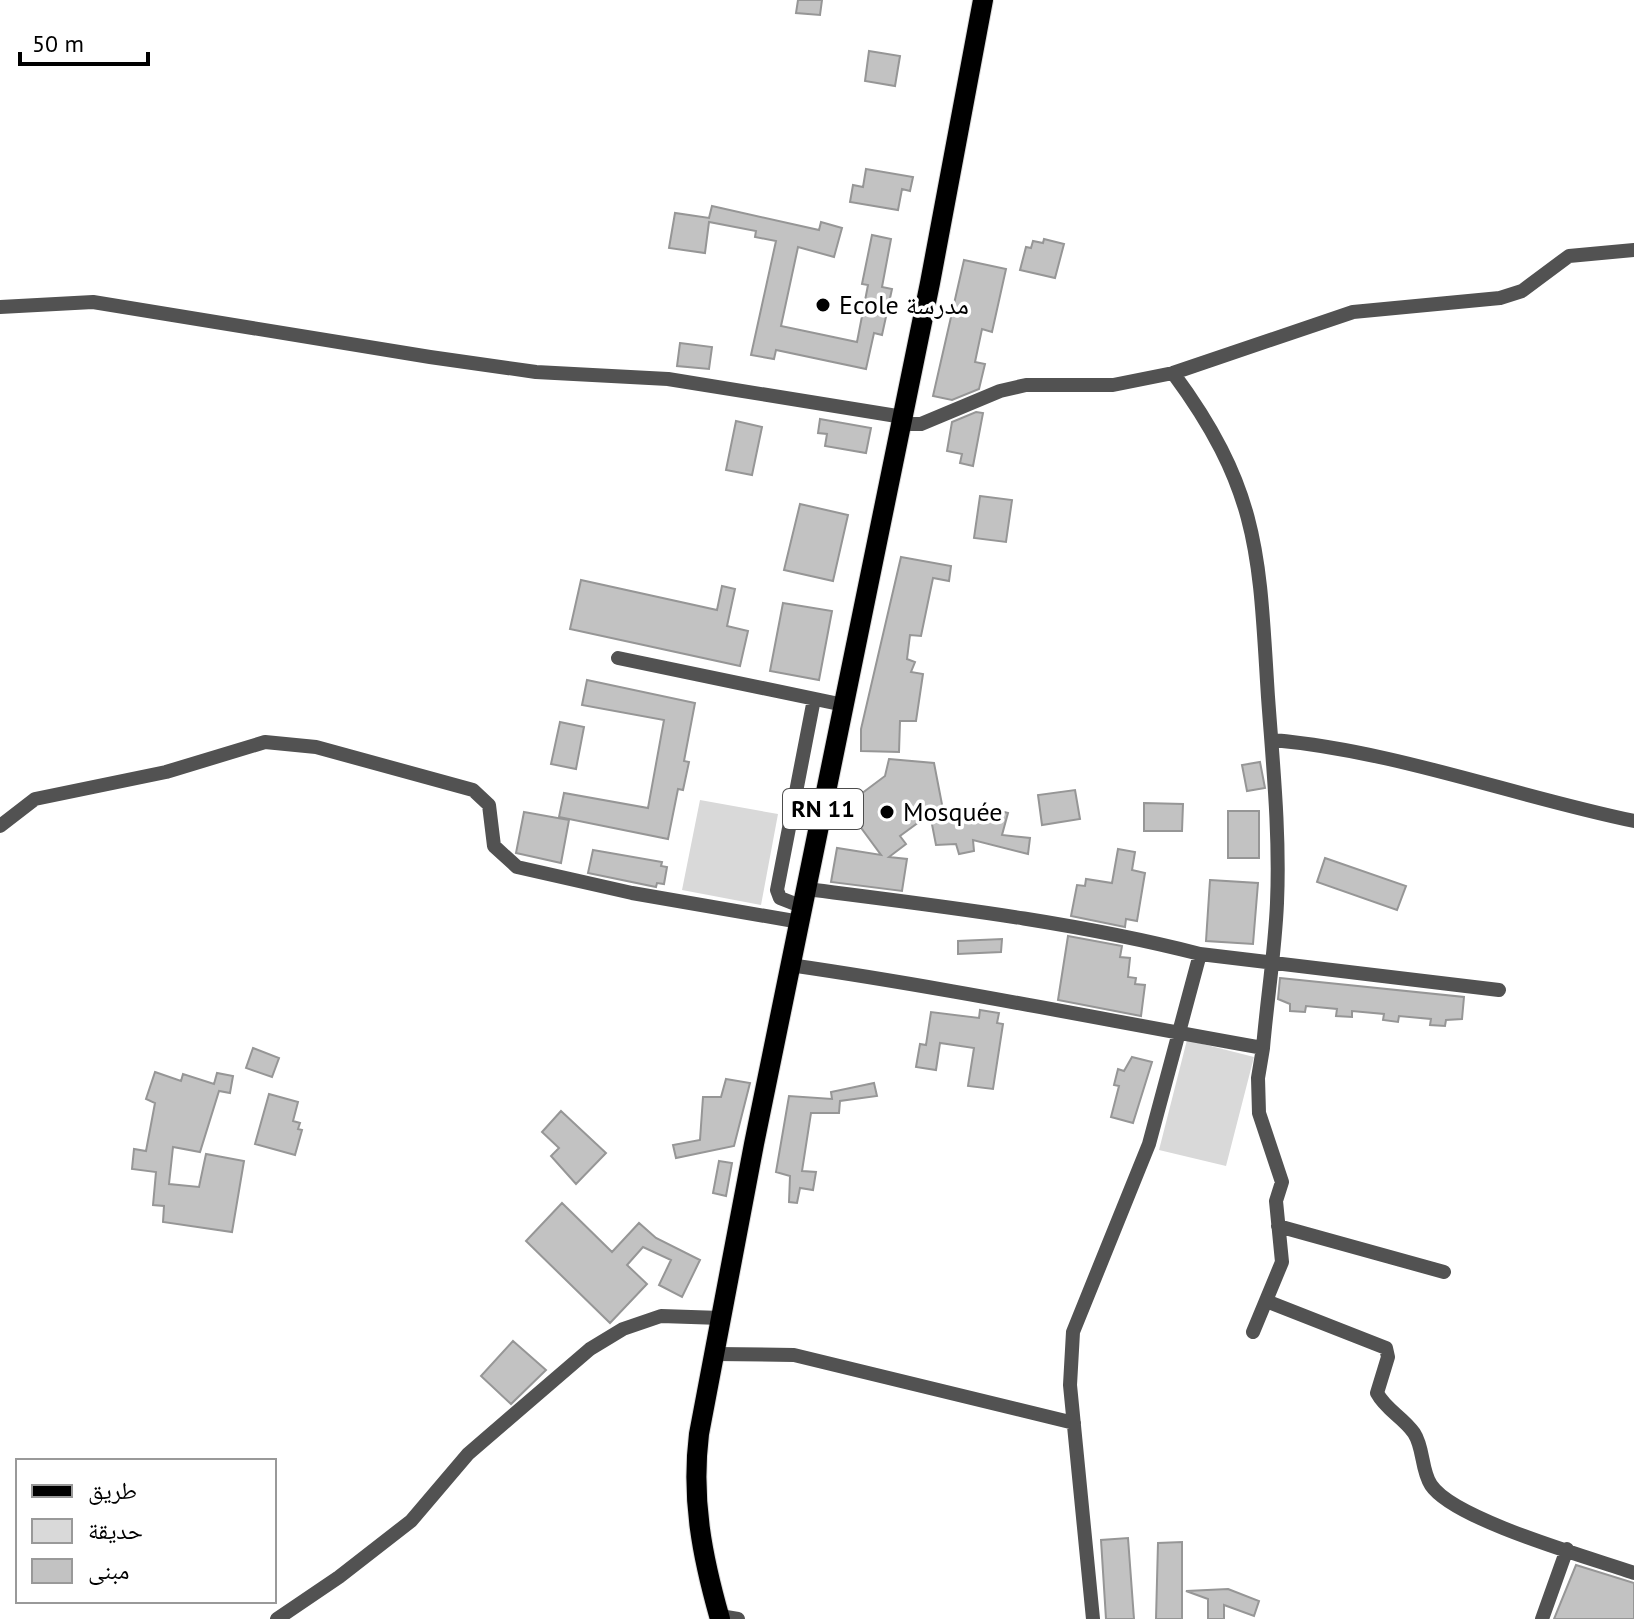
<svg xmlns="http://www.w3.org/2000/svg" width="1634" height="1619" viewBox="0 0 1634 1619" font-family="'PT Sans','Noto Naskh Arabic',sans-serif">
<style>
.green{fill:#d9d9d9}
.building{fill:#c2c2c2;stroke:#969696;stroke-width:2}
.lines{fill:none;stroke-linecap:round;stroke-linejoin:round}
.primary-casing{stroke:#dbdbdb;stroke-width:22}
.minor{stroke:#525252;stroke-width:14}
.primary{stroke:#000;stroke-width:20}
.poi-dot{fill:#000;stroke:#fff;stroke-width:3}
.labels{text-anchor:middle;stroke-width:7;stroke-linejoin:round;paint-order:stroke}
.shield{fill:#fff;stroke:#4c4c4c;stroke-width:2}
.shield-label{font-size:24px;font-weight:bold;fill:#000}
.poi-label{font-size:26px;fill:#000;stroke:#fff;text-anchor:start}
</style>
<rect width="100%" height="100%" fill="#fff"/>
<!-- green -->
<path class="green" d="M 700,800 L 778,814 L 761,905 L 682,890 Z
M 1187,1040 L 1254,1057 L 1226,1166 L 1159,1150 Z"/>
<!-- building -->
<path class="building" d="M 798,0 L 822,0 L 820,15 L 796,13 Z
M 869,51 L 900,56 L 895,86 L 865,81 Z
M 866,169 L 913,177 L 910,191 L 902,189 L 898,210 L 850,202 L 853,185 L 863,187 Z
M 712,206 L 819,230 L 821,222 L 842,228 L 834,257 L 798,247 L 781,326 L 857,342 L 868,285 L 862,284 L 872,235 L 891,239 L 882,287 L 892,289 L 882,335 L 874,333 L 866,369 L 776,350 L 774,359 L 751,355 L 776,241 L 755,237 L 756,231 L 709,222 L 705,253 L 669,248 L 675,213 L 709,218 Z
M 1044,239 L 1064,244 L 1055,278 L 1020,270 L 1026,247 L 1031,248 L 1033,241 L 1043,243 Z
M 964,260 L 1006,269 L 992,332 L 982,329 L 975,362 L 985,364 L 979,389 L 952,400 L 933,396 Z
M 680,343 L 712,347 L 709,369 L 677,366 Z
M 976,412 L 983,413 L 973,466 L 960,463 L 962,454 L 947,451 L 952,422 Z
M 820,419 L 871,428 L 866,453 L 825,446 L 827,434 L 818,433 Z
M 736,421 L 762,427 L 752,475 L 726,470 Z
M 980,496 L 1012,500 L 1006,542 L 974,538 Z
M 800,504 L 848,515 L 833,581 L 784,570 Z
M 901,557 L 951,566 L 949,581 L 933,578 L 921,636 L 910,635 L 907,659 L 915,662 L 911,672 L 923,674 L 916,721 L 900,721 L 899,752 L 861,751 L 861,729 Z
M 581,580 L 717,610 L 722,586 L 735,589 L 727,626 L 748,631 L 740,666 L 570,629 Z
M 783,603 L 832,611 L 819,680 L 770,671 Z
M 587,680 L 695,703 L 684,761 L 689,762 L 683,790 L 678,789 L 668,839 L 559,817 L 564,793 L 648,808 L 664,720 L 582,705 Z
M 560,722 L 584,727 L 576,769 L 551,764 Z
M 889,759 L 934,763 L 945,820 L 993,809 L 1008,813 L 1002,835 L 1030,838 L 1028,854 L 973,840 L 974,851 L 959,854 L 956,844 L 936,845 L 930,814 L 900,836 L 906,844 L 889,857 L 907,859 L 902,891 L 831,882 L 837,848 L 881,855 L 845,806 L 885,776 Z
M 1260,762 L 1265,788 L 1247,791 L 1242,765 Z
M 1075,790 L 1080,819 L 1042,825 L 1038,795 Z
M 1144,803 L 1183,804 L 1182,831 L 1144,831 Z
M 1228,811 L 1259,811 L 1259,858 L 1228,858 Z
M 524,812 L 569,820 L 561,863 L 516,853 Z
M 1118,849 L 1135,852 L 1132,870 L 1145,873 L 1137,921 L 1126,919 L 1125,927 L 1071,916 L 1077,885 L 1085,886 L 1086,879 L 1112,883 Z
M 593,850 L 662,862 L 661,866 L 667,867 L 664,884 L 657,883 L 656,887 L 588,873 Z
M 1325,858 L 1406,886 L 1397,910 L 1317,882 Z
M 1210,880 L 1258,883 L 1253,944 L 1206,941 Z
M 1068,936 L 1122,946 L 1120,957 L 1130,958 L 1128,977 L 1136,978 L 1135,984 L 1145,985 L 1141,1016 L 1058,1000 Z
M 1002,939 L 1001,952 L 958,954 L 958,941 Z
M 1280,978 L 1464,997 L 1462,1019 L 1446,1020 L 1445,1026 L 1430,1025 L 1431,1019 L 1399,1016 L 1398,1022 L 1383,1020 L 1384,1014 L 1352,1011 L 1352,1017 L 1336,1016 L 1337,1009 L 1306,1006 L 1305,1012 L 1290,1011 L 1290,1004 L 1278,999 Z
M 980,1010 L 999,1013 L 997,1023 L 1003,1024 L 993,1089 L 968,1086 L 974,1048 L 940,1043 L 936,1070 L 916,1067 L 920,1044 L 926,1045 L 931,1012 L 979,1018 Z
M 253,1048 L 279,1058 L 272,1077 L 246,1068 Z
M 1132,1057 L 1152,1062 L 1133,1123 L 1111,1117 L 1119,1086 L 1114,1085 L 1118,1069 L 1124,1071 Z
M 155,1072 L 181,1081 L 183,1074 L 214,1084 L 217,1073 L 233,1076 L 230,1093 L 219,1091 L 200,1152 L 173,1147 L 169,1184 L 199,1187 L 206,1154 L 244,1161 L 232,1232 L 163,1222 L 164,1206 L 153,1205 L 156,1172 L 132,1169 L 134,1149 L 146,1151 L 155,1103 L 146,1099 Z
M 726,1079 L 750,1083 L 734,1146 L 676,1158 L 673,1145 L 700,1140 L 703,1097 L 721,1097 Z
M 874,1083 L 877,1096 L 840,1101 L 839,1113 L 811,1113 L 802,1171 L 816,1172 L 813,1190 L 800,1188 L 797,1203 L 789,1202 L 790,1176 L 776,1172 L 789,1096 L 832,1099 L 831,1092 Z
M 269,1094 L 298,1102 L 293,1121 L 300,1123 L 298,1129 L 302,1130 L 295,1155 L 255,1144 Z
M 561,1111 L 606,1153 L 576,1184 L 551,1156 L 559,1148 L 542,1132 Z
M 719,1161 L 732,1163 L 726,1196 L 713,1193 Z
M 562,1203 L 612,1252 L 639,1223 L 656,1238 L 700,1260 L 682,1297 L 659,1285 L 671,1260 L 643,1247 L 627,1265 L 647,1284 L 610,1323 L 526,1241 Z
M 513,1341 L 546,1370 L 511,1404 L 481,1376 Z
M 1128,1538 L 1134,1619 L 1106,1619 L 1101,1540 Z
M 1182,1542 L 1182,1619 L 1156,1619 L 1158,1543 Z
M 1576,1565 L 1634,1583 L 1634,1619 L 1554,1619 Z
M 1228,1589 L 1259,1601 L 1254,1616 L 1224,1605 L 1224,1619 L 1208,1619 L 1208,1599 L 1186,1591 Z"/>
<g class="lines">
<!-- primary casing -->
<g class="primary-casing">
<path id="primary" d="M 720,1619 C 702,1556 691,1499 699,1434 L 754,1144 L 930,283 L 983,0"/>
</g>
<!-- minor -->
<path class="minor" d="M 0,307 L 93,302 L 430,357 L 536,372 L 668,379 L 903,417
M 1173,373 C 1261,492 1259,557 1268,697 C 1273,766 1280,834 1277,903 C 1275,951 1267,1000 1263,1048
M 901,424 L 921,424 L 1000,391 L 1026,385 L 1113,385 L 1173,373 L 1353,312 L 1500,298 L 1522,291 L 1569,256 L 1634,250
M 618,658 L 844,705
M 1273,740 C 1396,751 1513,796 1634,821
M 0,826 L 35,799 L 166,772 L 265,742 L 316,747 L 473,790 L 489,805 L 494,846 L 517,867 L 632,893 L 800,922
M 807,889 C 939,906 1071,921 1200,954
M 803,907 L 780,898 L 777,890 L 814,699
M 790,965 C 949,988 1105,1020 1263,1048 L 1258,1078 L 1259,1113 L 1282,1182 L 1276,1201 L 1282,1262 L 1253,1332
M 1278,1226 L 1444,1272
M 1266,1301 L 1386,1348 L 1388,1357 L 1377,1393 C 1386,1410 1403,1417 1414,1433 C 1424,1448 1421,1470 1431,1485 C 1454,1520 1591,1558 1634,1573
M 715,1354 L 794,1355 L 1074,1423
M 720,1616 L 738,1619
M 277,1619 L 339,1577 L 411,1521 L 468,1454 L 590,1349 L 623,1329 L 661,1316 L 721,1318
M 1093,1619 L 1070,1385 L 1073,1332 L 1149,1144 L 1200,954 L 1499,990
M 1542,1619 L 1567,1549"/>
<!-- primary -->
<use href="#primary" class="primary"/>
</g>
<!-- markers -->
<g class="poi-dot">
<circle cx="823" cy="305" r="8"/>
<circle cx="887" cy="812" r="8"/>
</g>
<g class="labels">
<!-- shield labels -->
<rect class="shield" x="783" y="789" width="80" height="40" rx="6"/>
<g class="shield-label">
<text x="823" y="817">RN 11</text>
</g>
<!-- poi labels -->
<g class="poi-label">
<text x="839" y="314">Ecole مدرسة</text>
<text x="903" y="821">Mosquée</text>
</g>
</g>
<!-- legend -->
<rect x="16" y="1459" width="260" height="144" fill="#ffffff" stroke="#999999" stroke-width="2"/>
<rect x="32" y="1485" width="40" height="12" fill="#000000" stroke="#999999" stroke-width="2"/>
<text x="88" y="1499" font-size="24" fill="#000000">طريق</text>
<rect x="32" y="1519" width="40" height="24" fill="#d9d9d9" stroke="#999999" stroke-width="2"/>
<text x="88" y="1539" font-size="24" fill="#000000">حديقة</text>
<rect x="32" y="1559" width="40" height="24" fill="#c2c2c2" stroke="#999999" stroke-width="2"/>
<text x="88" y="1579" font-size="24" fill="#000000">مبنى</text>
<!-- scale -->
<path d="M20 52v12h128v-12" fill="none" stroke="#000000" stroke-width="4"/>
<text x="32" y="52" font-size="24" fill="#000000" stroke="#ffffff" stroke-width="6" paint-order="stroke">50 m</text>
</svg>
